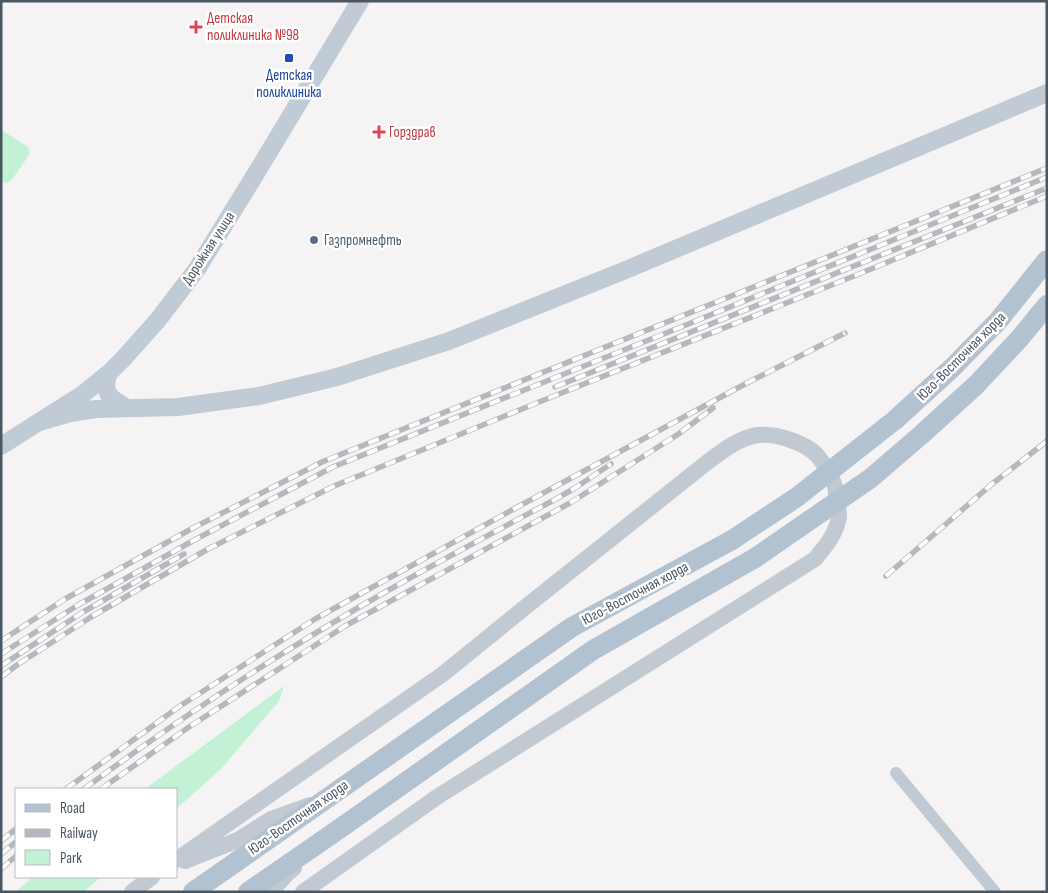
<svg xmlns="http://www.w3.org/2000/svg" width="1048" height="893" viewBox="0 0 1048 893" font-family="'Sofia Sans Condensed',sans-serif">
<style>
.green{fill:#c3f1d5}
.lines{fill:none;stroke-linecap:round;stroke-linejoin:round}
.minor{stroke:#c1cad2;stroke-width:12}
.tertiary{stroke:#c1cad2;stroke-width:16}
.secondary{stroke:#c1cbd6;stroke-width:18}
.primary{stroke:#b3c2d1;stroke-width:20}
.rail-casing{stroke:#b5b8bd;stroke-width:5.5}
.rail{stroke:#fff;stroke-width:4;stroke-dasharray:11;stroke-linecap:butt}
.primary-bridge{stroke:#b3c2d1;stroke-width:20}
.health-dot{fill:#e0444e;stroke:#fff;stroke-width:2}
.transit-dot{fill:#1a4fb4;stroke:#fff;stroke-width:2}
.service-dot{fill:#5c6f8a;stroke:#fff;stroke-width:2}
.labels{text-anchor:middle;stroke-width:5;stroke-linejoin:round;paint-order:stroke}
.health-label{font-size:15px;fill:#be3a42;stroke:#fff;text-anchor:start}
.transit-label{font-size:15px;fill:#164399;stroke:#fff}
.service-label{font-size:15px;fill:#4e5e75;stroke:#fff;text-anchor:start}
.street-label{font-size:15px;fill:#4a5661;stroke:#fff}
</style>
<rect width="100%" height="100%" fill="#f5f3f3"/>
<!-- green -->
<path class="green" d="M 1,130 L 27,146 L 29,149 L 29,155 L 11,181 L 6,183 L 1,181 Z
M 284,686 L 279,701 L 221,769 L 176,809 L 176,789 L 145,789 Z
M 33,877 L 101,877 L 83,892 L 15,892 Z"/>
<g class="lines">
<!-- minor -->
<path class="minor" d="M 896,773 L 995,892"/>
<!-- tertiary -->
<path class="tertiary" d="M 176,860 L 443,674 L 528,605 L 705,464 C 721,452 738,438 758,435 C 777,433 810,444 820,459 C 825,466 832,478 835,486 C 836,491 836,497 837,501 C 838,506 839,512 839,516 C 837,533 825,547 815,559 L 437,797 L 303,892
M 185,861 L 238,840 L 271,819 L 310,805
M 132,892 L 152,877
M 271,892 L 286,875 L 294,868"/>
<!-- secondary -->
<path class="secondary" d="M 109,373 C 101,393 111,399 127,408
M 39,422 L 70,413 L 96,409 L 178,407 L 259,396 L 337,377 L 449,341 L 628,269 L 1047,93
M 1,446 L 83,394 L 109,373 L 123,359 L 157,321 L 197,269 L 255,175 L 360,1"/>
<!-- primary -->
<path class="primary" d="M 193,892 L 572,627 L 732,540
M 248,892 L 342,827 L 593,650 L 755,558"/>
<!-- rail casing -->
<g class="rail-casing">
<path id="rail" d="M 555,387 L 1047,188
M 886,576 L 992,484 L 1047,441
M 1,641 L 65,599 L 193,528 L 322,462 L 1047,168
M 1,654 L 78,605 L 198,538 L 333,467 L 681,327 L 1047,177
M 1,666 L 83,612 L 184,554
M 1,677 L 17,665 L 91,617 L 208,549 L 334,486 L 539,402 L 859,274 L 1047,196
M 66,789 L 180,706 L 315,619 L 512,510 L 745,384 L 845,333
M 84,789 C 181,717 282,651 387,591 C 443,559 500,529 556,499 L 575,488 L 611,464
M 101,789 L 189,727 L 345,626 L 570,503 L 677,435 L 713,408
M 1,841 L 16,829
M 1,854 L 16,842
M 1,869 L 16,856"/>
</g>
<!-- rail -->
<use href="#rail" class="rail"/>
<!-- primary-bridge -->
<path class="primary-bridge" d="M 732,540 L 797,497 L 895,420 L 952,368 L 998,321 L 1047,260
M 755,558 L 871,478 L 921,435 L 976,385 L 1020,338 L 1047,305"/>
</g>
<!-- markers -->
<g class="health-dot">
<path d="M193.5 19.5h5v5h5v5h-5v5h-5v-5h-5v-5h5z"/>
<path d="M376.5 124.5h5v5h5v5h-5v5h-5v-5h-5v-5h5z"/>
</g>
<rect class="transit-dot" x="284" y="53" width="10" height="10" rx="2.5"/>
<circle class="service-dot" cx="314" cy="240" r="5"/>
<g class="labels">
<!-- health labels -->
<g class="health-label">
<text x="207" y="23">Детская<tspan x="207" dy="17">поликлиника №98</tspan></text>
<text x="389" y="137">Горздрав</text>
</g>
<!-- transit labels -->
<g class="transit-label">
<text x="289" y="80">Детская<tspan x="289" dy="17">поликлиника</tspan></text>
</g>
<!-- service labels -->
<g class="service-label">
<text x="324" y="245">Газпромнефть</text>
</g>
<!-- street labels -->
<g class="street-label">
<text transform="translate(208 248) rotate(-57)" y="5">Дорожная улица</text>
<text transform="translate(961 356) rotate(-45)" y="5">Юго-Восточная хорда</text>
<text transform="translate(635 593) rotate(-28)" y="5">Юго-Восточная хорда</text>
<text transform="translate(298 817) rotate(-35)" y="5">Юго-Восточная хорда</text>
</g>
</g>
<!-- border -->
<rect width="1048" height="893" fill="none" stroke="#4a5661" stroke-width="5"/>
<!-- legend -->
<rect x="15" y="788" width="162" height="90" fill="#ffffff" stroke="#b7bbc0"/>
<rect x="25" y="804" width="25" height="8" fill="#b3c2d1" stroke="#b7bbc0"/>
<text x="60" y="813" font-size="15" fill="#4a5661">Road</text>
<rect x="25" y="829" width="25" height="8" fill="#b5b8bd" stroke="#b7bbc0"/>
<text x="60" y="838" font-size="15" fill="#4a5661">Railway</text>
<rect x="25" y="850" width="25" height="15" fill="#c3f1d5" stroke="#b7bbc0"/>
<text x="60" y="863" font-size="15" fill="#4a5661">Park</text>
</svg>
